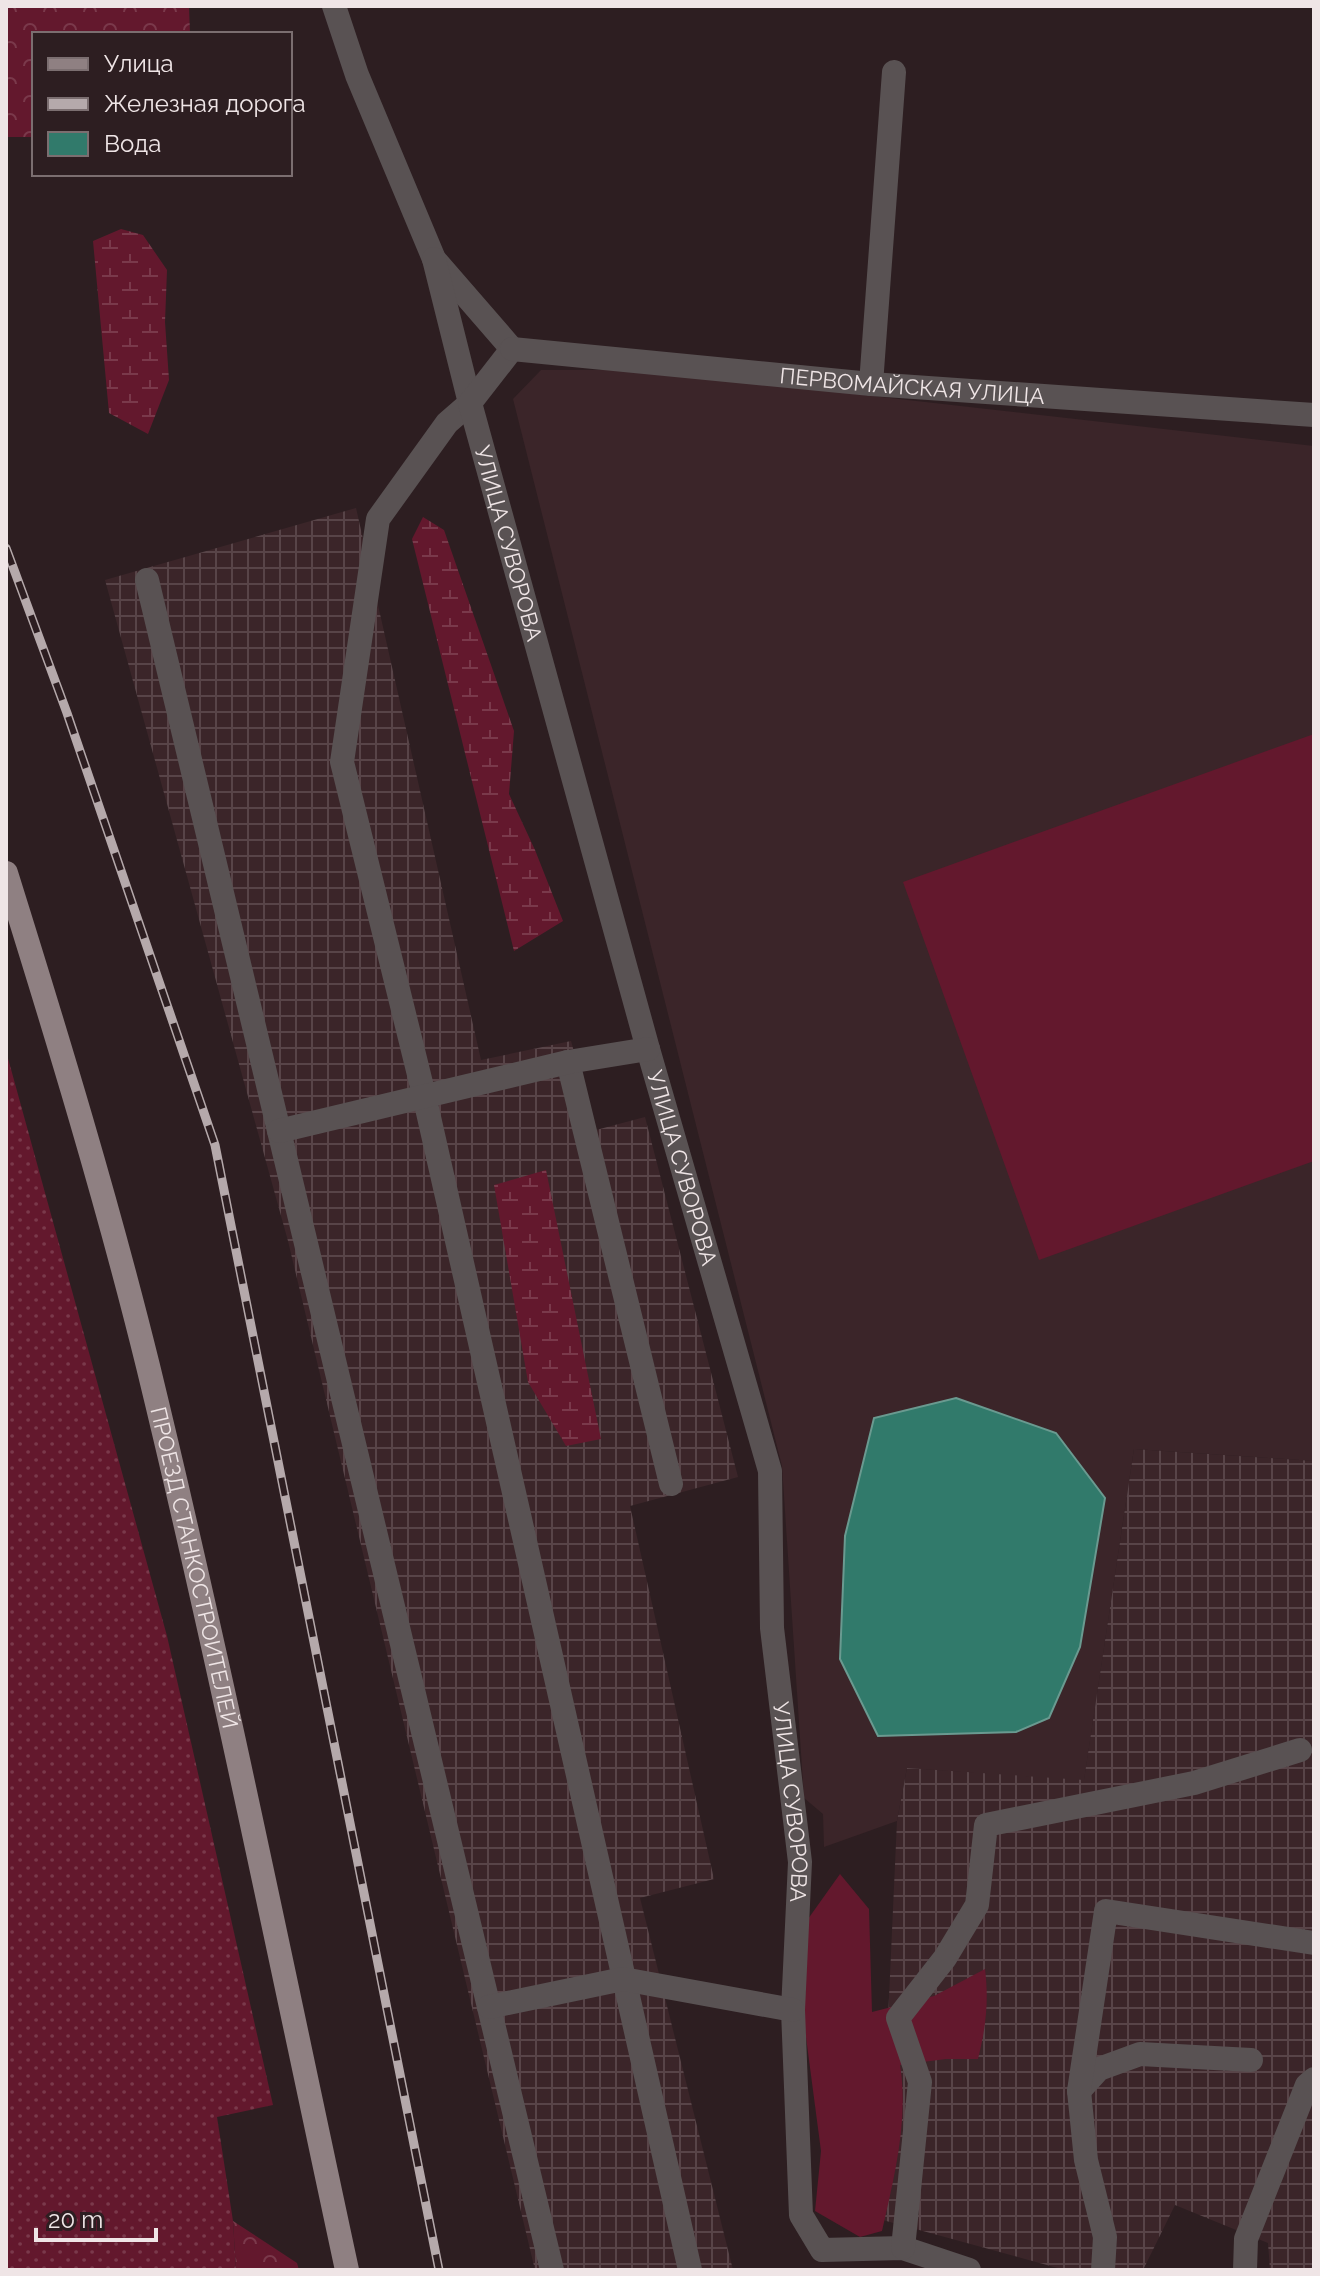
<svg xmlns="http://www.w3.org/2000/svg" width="1320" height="2276" viewBox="0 0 1320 2276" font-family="Raleway,sans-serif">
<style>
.built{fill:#3b2529}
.industrial{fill:url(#industrial-grid)}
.grass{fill:#63182d}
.forest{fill:url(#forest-crowns)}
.wetland{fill:url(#wetland-marsh)}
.garden{fill:url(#garden-dots)}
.water{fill:#317a6b;stroke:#6a9a90;stroke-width:2}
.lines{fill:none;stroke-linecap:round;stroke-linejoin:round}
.minor{stroke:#595253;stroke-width:24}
.major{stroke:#8f8082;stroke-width:24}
.rail-casing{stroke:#b5a9ab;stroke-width:9}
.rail{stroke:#2d1e21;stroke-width:6;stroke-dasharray:18;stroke-linecap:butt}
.labels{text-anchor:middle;stroke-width:6;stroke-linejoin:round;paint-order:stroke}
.street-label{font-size:22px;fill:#efe5e6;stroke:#2d1e21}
</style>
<defs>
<pattern id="industrial-grid" width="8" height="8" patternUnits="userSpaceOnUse" patternTransform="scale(2)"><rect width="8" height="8" fill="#3b2529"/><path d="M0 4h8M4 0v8" fill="none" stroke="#584448"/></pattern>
<pattern id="forest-crowns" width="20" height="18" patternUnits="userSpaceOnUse" patternTransform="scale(2)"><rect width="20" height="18" fill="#63182d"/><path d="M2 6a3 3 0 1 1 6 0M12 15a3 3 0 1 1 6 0" fill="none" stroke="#7a394b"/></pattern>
<pattern id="wetland-marsh" width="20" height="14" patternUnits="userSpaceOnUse" patternTransform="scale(2)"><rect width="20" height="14" fill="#63182d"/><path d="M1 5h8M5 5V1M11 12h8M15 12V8" fill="none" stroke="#7a394b"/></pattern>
<pattern id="garden-dots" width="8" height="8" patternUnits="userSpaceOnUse" patternTransform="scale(2)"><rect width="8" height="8" fill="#63182d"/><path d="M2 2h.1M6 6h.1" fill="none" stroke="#7a394b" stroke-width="1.8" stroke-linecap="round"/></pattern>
</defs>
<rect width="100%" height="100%" fill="#2d1e21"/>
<!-- built -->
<path class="built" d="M 541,370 L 644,370 L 1314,446 L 1314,1461 L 1134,1449 L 1084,1781 L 907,1768 L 897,1821 L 824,1847 L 823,1814 L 804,1798 L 782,1466 L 513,399 Z"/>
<!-- industrial -->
<path class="industrial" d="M 356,508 L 481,1060 L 571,1041 L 596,1130 L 645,1117 L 738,1477 L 630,1506 L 714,1879 L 640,1898 L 733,2270 L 535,2270 L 288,1241 L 105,580 Z
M 1134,1449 L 1314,1461 L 1314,2270 L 1270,2270 L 1268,2243 L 1175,2205 L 1143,2270 L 1065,2270 L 879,2219 L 897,1821 L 907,1768 L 1084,1780 Z"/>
<!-- grass -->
<path class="grass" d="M 1314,734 L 1314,1161 L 1039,1260 L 903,882 Z
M 840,1874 L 869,1909 L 872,2012 L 934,1996 L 985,1969 C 989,2001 986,2027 978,2059 L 946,2059 L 900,2065 C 909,2120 894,2178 882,2231 L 860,2237 L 815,2211 L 821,2151 L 804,2022 L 808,1919 Z"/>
<!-- forest -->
<path class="forest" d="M 6,6 L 189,6 L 190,34 L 34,34 L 34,137 L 6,137 Z
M 233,2221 L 297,2263 L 299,2270 L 236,2270 Z"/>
<!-- wetland -->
<path class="wetland" d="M 121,229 L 143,235 L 167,270 L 165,322 L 169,380 L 148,434 L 109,413 L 93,241 Z
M 423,517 L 444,530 L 514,731 L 509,794 L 535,850 L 563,921 L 514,951 L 412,539 Z
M 546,1170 L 601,1439 L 566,1446 L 528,1382 L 494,1185 Z"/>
<!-- garden -->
<path class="garden" d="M 6,1051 L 167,1636 L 273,2105 L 217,2117 L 233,2221 L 236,2270 L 6,2270 Z"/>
<!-- water -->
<path class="water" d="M 956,1398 L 1056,1433 L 1105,1498 L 1080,1647 L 1049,1718 L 1016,1732 L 878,1736 L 840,1659 L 845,1536 L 874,1418 Z"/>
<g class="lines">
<!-- minor -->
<g class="minor">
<path d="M 334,6 L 357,75 L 434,259 L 512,349"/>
<path d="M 434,259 L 470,403 L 447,423 L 378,519 L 342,762 L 424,1095 L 690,2270"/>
<path id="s1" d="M 512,349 L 470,403 L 648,1049 L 770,1471 L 772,1628 L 800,1862 L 793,2010 L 801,2215 L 822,2250 L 903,2248 L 969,2270"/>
<path id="s2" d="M 512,349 L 871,384 L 1314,415"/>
<path d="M 871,384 L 894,72"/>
<path d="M 147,580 L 552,2270"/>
<path d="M 568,1062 L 671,1484"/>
<path d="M 279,1131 L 568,1062 L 648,1049"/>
<path d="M 489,2007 L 623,1979 L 793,2010"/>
<path d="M 1079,2091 L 1099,2069 L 1140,2054 L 1251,2060"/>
<path d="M 903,2248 L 920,2082 L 898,2018 L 945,1958 L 977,1905 L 986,1825 L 1194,1783 L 1300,1750"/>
<path d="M 1103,2270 L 1105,2237 L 1086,2160 L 1079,2091 L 1106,1911 L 1314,1943"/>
<path d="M 1245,2270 L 1246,2239 L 1307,2085 L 1314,2079"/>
</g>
<!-- major -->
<path class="major" id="s3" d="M 6,873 C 57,1036 107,1200 148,1366 C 221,1666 282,1968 347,2270"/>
<!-- rail casing -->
<g class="rail-casing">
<path id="rail" d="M 6,548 L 67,713 L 215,1145 L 439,2270"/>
</g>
<!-- rail -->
<use href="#rail" class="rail"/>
</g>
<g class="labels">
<!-- street labels -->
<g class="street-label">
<text dy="8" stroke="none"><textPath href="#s2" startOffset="402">ПЕРВОМАЙСКАЯ УЛИЦА</textPath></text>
<text dy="8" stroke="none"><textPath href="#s1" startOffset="214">УЛИЦА СУВОРОВА</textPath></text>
<text dy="8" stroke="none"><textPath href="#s1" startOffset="862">УЛИЦА СУВОРОВА</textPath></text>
<text dy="8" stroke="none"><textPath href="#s3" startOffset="720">ПРОЕЗД СТАНКОСТРОИТЕЛЕЙ</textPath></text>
<text dy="8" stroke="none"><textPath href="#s1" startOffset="1510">УЛИЦА СУВОРОВА</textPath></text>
</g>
</g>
<!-- border -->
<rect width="1320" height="2276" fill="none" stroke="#efe5e6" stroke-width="16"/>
<!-- legend -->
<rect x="32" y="32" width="260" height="144" fill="#2d1e21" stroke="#7b6e70" stroke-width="2"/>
<rect x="48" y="58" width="40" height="12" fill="#8f8082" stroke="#7b6e70" stroke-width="2"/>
<text x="104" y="72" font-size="24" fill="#efe5e6">Улица</text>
<rect x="48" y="98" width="40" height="12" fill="#b5a9ab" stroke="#7b6e70" stroke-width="2"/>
<text x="104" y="112" font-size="24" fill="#efe5e6">Железная дорога</text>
<rect x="48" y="132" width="40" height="24" fill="#317a6b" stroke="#7b6e70" stroke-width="2"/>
<text x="104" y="152" font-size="24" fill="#efe5e6">Вода</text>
<!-- scale -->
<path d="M36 2228v12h120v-12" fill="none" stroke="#efe5e6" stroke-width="4"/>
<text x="48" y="2228" font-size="24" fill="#efe5e6" stroke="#2d1e21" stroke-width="6" paint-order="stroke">20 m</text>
</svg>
